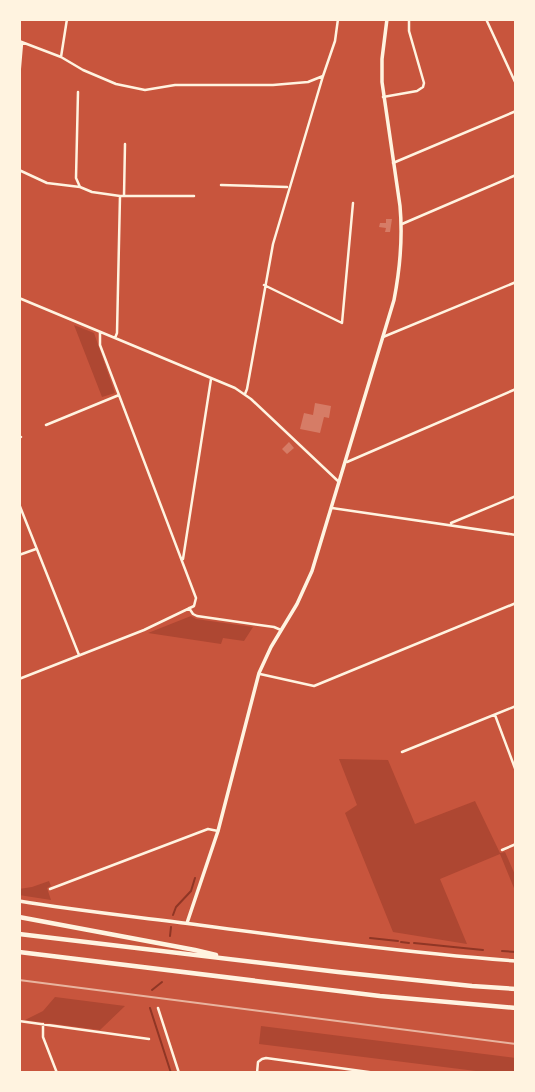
<svg xmlns="http://www.w3.org/2000/svg" width="535" height="1092" viewBox="0 0 535 1092" font-family="'Asap Condensed',sans-serif">
<style>
.green{fill:#ae4732}
.lines{fill:none;stroke-linecap:round;stroke-linejoin:round}
.stream{stroke:#8f3625;stroke-width:2}
.building{fill:#d67c66}
.minor{stroke:#fff3e0;stroke-width:2.5}
.tertiary{stroke:#fff3e0;stroke-width:3.5}
.trunk{stroke:#fff3e0;stroke-width:4.5}
.rail{stroke:#e9b49f;stroke-width:2}
</style>
<rect width="100%" height="100%" fill="#c8553d"/>
<!-- green -->
<path class="green" d="M 74,325 L 94,333 L 115,393 L 102,397 Z
M 191,616 L 196,619 L 253,627 L 244,641 L 223,638 L 221,644 L 148,633 Z
M 339,759 L 388,760 L 415,824 L 475,801 L 500,853 L 505,852 L 516,877 L 516,893 L 500,854 L 440,879 L 467,944 L 393,932 L 345,813 L 357,805 Z
M 49,881 L 51,886 L 47,888 L 51,900 L 19,895 L 19,889 L 32,887 Z
M 55,997 L 125,1006 L 100,1030 L 25,1020 L 43,1011 Z
M 261,1026 L 516,1058 L 516,1073 L 492,1073 L 259,1044 Z"/>
<g class="lines">
<!-- stream -->
<path class="stream" d="M 173,915 L 176,907 L 191,891 L 195,878
M 170,936 L 171,927
M 370,938 L 398,941
M 401,942 L 409,943
M 414,943 L 483,950
M 502,951 L 516,952
M 152,990 L 162,982
M 150,1008 L 171,1073"/>
</g>
<!-- building -->
<path class="building" d="M 386,219 L 392,219 L 390,232 L 385,232 L 386,228 L 379,227 L 380,223 L 386,223 Z
M 315,403 L 331,406 L 329,418 L 324,417 L 320,433 L 300,429 L 304,413 L 313,415 Z
M 289,442 L 294,448 L 287,454 L 282,449 Z"/>
<g class="lines">
<!-- minor -->
<path class="minor" d="M 486,19 L 516,84
M 19,41 L 61,57 L 83,70 L 116,84 L 145,90 L 175,85 L 273,85 L 308,82 L 323,76
M 61,57 L 67,19
M 19,78 L 22,43
M 78,92 L 76,178 L 80,187
M 383,97 L 417,91 L 423,87 L 424,83 L 409,31 L 409,19
M 393,163 L 516,111
M 19,170 L 47,183 L 80,187 L 92,192 L 120,196 L 194,196
M 221,185 L 287,187
M 124,196 L 125,144
M 402,224 L 516,175
M 264,285 L 342,323 L 353,203
M 19,298 L 235,388 L 251,399 L 339,482
M 383,337 L 516,282
M 115,338 L 117,333 L 120,196
M 245,394 L 247,389 L 273,244 L 323,76 L 335,41 L 338,19
M 46,425 L 119,395
M 19,438 L 21,437
M 347,462 L 516,389
M 19,504 L 79,655
M 332,508 L 516,535
M 451,523 L 516,496
M 19,555 L 36,549
M 183,559 L 211,379
M 189,608 L 193,614 L 197,616 L 274,627 L 281,630
M 260,674 L 314,686 L 516,603
M 19,679 L 144,630 L 194,606 L 196,598 L 100,345 L 100,332
M 495,715 L 516,771
M 402,752 L 516,706
M 502,850 L 516,844
M 50,889 L 208,829 L 218,831
M 158,1008 L 179,1073
M 19,1021 L 149,1039
M 43,1024 L 43,1037 L 57,1073
M 257,1073 L 258,1062 L 262,1059 L 266,1058 L 376,1073"/>
<!-- tertiary -->
<path class="tertiary" d="M 19,901 C 79,911 139,917 199,925 C 304,939 410,953 516,961
M 187,923 L 218,831 L 259,673 L 271,647 L 297,604 L 312,571 L 394,300 C 400,269 403,239 400,206 L 382,82 L 382,59 L 387,19"/>
<!-- trunk -->
<path class="trunk" d="M 19,917 L 195,950 L 216,955
M 19,934 L 338,972 L 472,986 L 516,989
M 19,952 L 380,996 L 516,1008"/>
<!-- rail -->
<path class="rail" d="M 19,980 L 516,1044"/>
</g>
<!-- border -->
<rect width="535" height="1092" fill="none" stroke="#fff3e0" stroke-width="42"/>
</svg>
